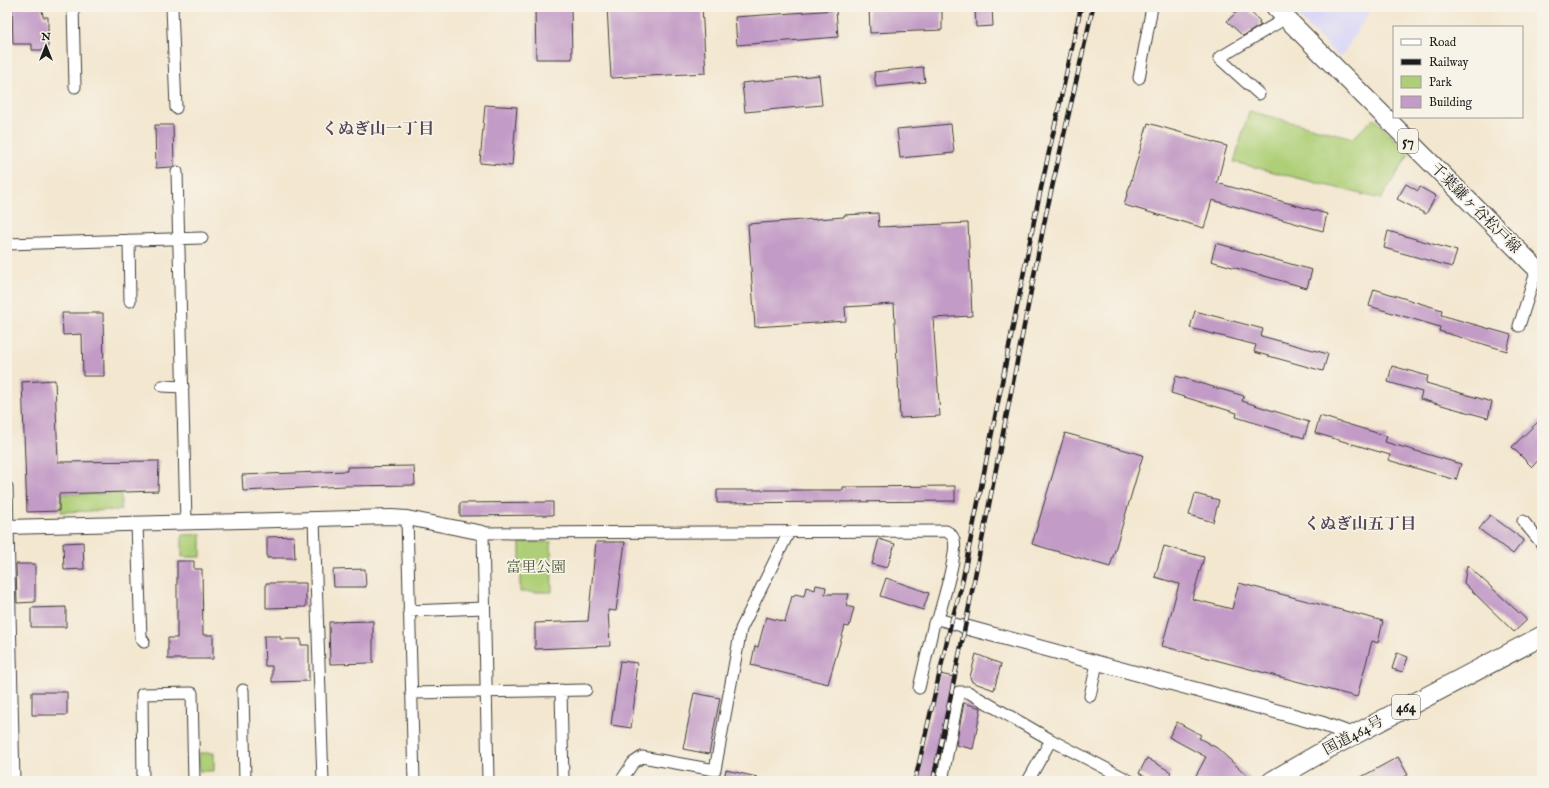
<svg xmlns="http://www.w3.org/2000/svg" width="1549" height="788" viewBox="0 0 1549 788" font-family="'IM FELL English','Noto Serif JP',serif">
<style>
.built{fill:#d9d7f7}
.green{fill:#aecf77;stroke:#65764a}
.building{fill:#c29bc6}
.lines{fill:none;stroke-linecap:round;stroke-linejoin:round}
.minor-casing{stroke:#3c3a37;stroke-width:13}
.tertiary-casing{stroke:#3c3a37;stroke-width:16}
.primary-casing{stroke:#3c3a37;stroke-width:20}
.trunk-casing{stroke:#3c3a37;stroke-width:21}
.minor{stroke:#fff;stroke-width:11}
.tertiary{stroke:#fff;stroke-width:14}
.primary{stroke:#fff;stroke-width:18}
.trunk{stroke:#fff;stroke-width:19}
.rail-casing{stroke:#1c1c1c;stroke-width:4.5}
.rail{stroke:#f7f3e8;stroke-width:3;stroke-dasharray:9;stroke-linecap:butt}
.labels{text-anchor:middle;stroke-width:3.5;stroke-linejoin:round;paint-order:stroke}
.shield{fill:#f7f3e8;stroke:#5e5c59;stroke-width:1}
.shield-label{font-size:14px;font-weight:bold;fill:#1c1c1c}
.street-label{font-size:15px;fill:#1c1c1c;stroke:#f7f3e8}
.park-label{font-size:15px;fill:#4f5b3c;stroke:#f7f3e8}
.neighbourhood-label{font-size:16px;font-weight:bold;fill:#564858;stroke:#f7f3e8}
</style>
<rect width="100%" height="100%" fill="#f7f3e8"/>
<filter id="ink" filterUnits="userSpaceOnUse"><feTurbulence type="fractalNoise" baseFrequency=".025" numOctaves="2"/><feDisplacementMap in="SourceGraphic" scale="8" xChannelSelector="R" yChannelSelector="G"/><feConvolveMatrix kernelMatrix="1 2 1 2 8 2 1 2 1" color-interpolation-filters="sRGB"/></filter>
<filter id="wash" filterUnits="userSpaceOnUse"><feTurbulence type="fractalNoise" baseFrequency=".012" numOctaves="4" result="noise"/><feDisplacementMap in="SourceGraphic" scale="16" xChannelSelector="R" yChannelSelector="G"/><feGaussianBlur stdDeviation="0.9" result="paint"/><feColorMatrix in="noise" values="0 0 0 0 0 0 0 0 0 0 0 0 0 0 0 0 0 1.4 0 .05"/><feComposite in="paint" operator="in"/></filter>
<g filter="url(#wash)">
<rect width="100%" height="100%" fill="#f3e7d0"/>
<!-- built -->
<path class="built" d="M 1291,7 L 1373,7 L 1340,58 L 1297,15 L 1297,12 Z"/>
<!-- green -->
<path class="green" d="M 1249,111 L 1353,138 L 1374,118 L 1409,154 L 1381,199 L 1234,162 Z
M 61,494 L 121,494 L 121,510 L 61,512 Z
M 201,534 L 201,557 L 182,557 L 182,535 Z
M 520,542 L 551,542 L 552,592 L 520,592 Z
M 199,753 L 214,753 L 214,771 L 199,771 Z"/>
<g id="blocks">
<!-- building -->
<path class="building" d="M 12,7 L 42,7 L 43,17 L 48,17 L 48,50 L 32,50 L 32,44 L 13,44 Z
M 607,7 L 702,7 L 706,73 L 611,78 Z
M 869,7 L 942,7 L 942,30 L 870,33 Z
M 975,7 L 992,7 L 993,26 L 976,27 Z
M 1228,7 L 1245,7 L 1260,21 L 1258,23 L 1261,25 L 1243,36 L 1227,21 L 1236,13 Z
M 535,8 L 571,8 L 572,59 L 536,59 Z
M 836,10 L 838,37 L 737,45 L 735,17 Z
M 923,67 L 925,82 L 876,87 L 874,72 Z
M 819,75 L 822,105 L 745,112 L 742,83 Z
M 485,105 L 517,107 L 512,166 L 480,163 Z
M 1148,123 L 1227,146 L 1217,183 L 1327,214 L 1323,231 L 1212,200 L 1204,228 L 1124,205 Z
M 951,124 L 954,153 L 900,158 L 897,129 Z
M 155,125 L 173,125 L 174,166 L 172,167 L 156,168 Z
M 1406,184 L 1418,191 L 1420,187 L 1436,196 L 1426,214 L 1397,199 Z
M 878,213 L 879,227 L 968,223 L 972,316 L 933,318 L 940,416 L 900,418 L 894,304 L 845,307 L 846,321 L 755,327 L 748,224 L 844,217 L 844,215 Z
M 1388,231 L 1457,251 L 1452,267 L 1384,248 Z
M 1216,243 L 1312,270 L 1307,288 L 1211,261 Z
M 1374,289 L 1442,310 L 1441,315 L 1511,335 L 1507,351 L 1439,331 L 1440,327 L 1369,306 Z
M 1195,311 L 1263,329 L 1261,336 L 1328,354 L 1323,371 L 1254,352 L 1256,345 L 1190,328 Z
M 62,313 L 103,313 L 104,376 L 83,376 L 82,334 L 63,335 Z
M 1392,366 L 1428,376 L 1426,383 L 1492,402 L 1488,418 L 1420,399 L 1422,392 L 1388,382 Z
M 1176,376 L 1244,396 L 1242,401 L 1309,422 L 1304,438 L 1236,417 L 1237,413 L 1171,393 Z
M 55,380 L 58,462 L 159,461 L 158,491 L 59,494 L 59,511 L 27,512 L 22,382 Z
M 1320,416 L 1387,436 L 1385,442 L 1461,464 L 1456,480 L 1388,460 L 1390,455 L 1315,433 Z
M 1542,418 L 1542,456 L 1532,467 L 1512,447 Z
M 1065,433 L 1143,455 L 1110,567 L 1032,544 Z
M 414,466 L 415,485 L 345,486 L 243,491 L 242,475 L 347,471 L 347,467 Z
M 955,486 L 955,501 L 717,503 L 717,490 L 843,490 L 843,487 Z
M 1195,494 L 1219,500 L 1213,522 L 1189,515 Z
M 553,502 L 553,515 L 460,516 L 460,503 Z
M 1490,515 L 1524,540 L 1513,554 L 1479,529 Z
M 294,536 L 295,558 L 267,558 L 267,537 Z
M 879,539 L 895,544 L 887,568 L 872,564 Z
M 83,542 L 84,569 L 64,570 L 63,543 Z
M 596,542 L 625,542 L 616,611 L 608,610 L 610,646 L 535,649 L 535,623 L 588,621 Z
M 1164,546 L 1204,557 L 1192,599 L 1232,609 L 1239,583 L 1383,621 L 1378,643 L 1372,641 L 1357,697 L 1162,646 L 1179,584 L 1155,577 Z
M 177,561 L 194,561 L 194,569 L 202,569 L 203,635 L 213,635 L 213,659 L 168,659 L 168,638 L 177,638 Z
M 16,564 L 35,564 L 35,602 L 17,603 Z
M 1467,565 L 1527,620 L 1514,632 L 1464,583 Z
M 365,569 L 366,587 L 334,587 L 333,570 Z
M 886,578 L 929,593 L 923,610 L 880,596 Z
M 266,583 L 306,583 L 306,607 L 266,608 Z
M 816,585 L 826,587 L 825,594 L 849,594 L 846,606 L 854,608 L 849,627 L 845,626 L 828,684 L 751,665 L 755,646 L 758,647 L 766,617 L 785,622 L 792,596 L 794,597 L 795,594 L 804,596 L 806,587 L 815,590 Z
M 66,607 L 66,627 L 31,627 L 31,608 Z
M 373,621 L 373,663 L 330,664 L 329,622 Z
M 264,636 L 280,636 L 280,639 L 301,639 L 301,645 L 309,645 L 309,681 L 272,682 L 272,666 L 265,666 Z
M 1397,653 L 1408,657 L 1403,672 L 1392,669 Z
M 976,654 L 1001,664 L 994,690 L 972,682 L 970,677 Z
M 620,661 L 637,663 L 635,680 L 637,680 L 631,728 L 611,725 Z
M 940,674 L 954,677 L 942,743 L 940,742 L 931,781 L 916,781 Z
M 32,692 L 67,692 L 67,715 L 32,715 Z
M 694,693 L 720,698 L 709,754 L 683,749 Z
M 964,703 L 981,708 L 973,749 L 956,745 Z
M 1177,722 L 1201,735 L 1199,738 L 1217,748 L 1253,781 L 1193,781 L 1206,757 L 1169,737 Z
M 1398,757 L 1408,775 L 1396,781 L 1354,781 Z
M 1147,758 L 1171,772 L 1166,781 L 1153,781 L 1139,773 Z
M 726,770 L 757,777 L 756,781 L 723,781 Z"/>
</g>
</g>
<g filter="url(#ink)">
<use href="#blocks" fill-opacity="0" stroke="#3c3a37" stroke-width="1"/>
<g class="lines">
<!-- minor casing -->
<g class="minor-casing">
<path id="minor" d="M 73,7 L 75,87
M 172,7 L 176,108
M 1139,78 L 1152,7
M 1259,94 L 1219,58 L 1286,18
M 177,172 L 186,522
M 129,240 L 130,301
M 7,244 L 202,238
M 1519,326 L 1537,269
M 162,386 L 183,387
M 7,487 L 14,781
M 407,518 L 414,781
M 314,519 L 323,781
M 1523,521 L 1542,544
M 137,524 L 141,638 L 144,642
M 409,611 L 484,608
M 919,688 L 934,623 L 938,619
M 243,690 L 245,781
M 561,690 L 563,781
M 411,693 L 586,690
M 1090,696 L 1097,663
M 143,781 L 142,694 L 192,693 L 194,781
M 488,781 L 483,533 L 946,531 C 950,533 953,536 954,540 C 958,554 942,603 938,619 L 965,627
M 621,781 L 633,763 L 642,757 L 715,770 L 741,629 L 789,532
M 942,781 L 959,692 L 968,692 L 1051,740 L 1130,781
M 1028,781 L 1051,740"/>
</g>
<!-- tertiary casing -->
<g class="tertiary-casing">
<path id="tertiary" d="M 7,527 L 391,517 L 407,518 L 483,533
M 965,627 L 1323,724 L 1353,735"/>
</g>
<!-- primary casing -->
<g class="primary-casing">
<path id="primary" d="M 1275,7 L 1542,274"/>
</g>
<!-- trunk casing -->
<g class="trunk-casing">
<path id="trunk" d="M 1272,781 L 1329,748 L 1542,636"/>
</g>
<!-- minor -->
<use href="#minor" class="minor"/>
<!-- tertiary -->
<use href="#tertiary" class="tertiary"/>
<!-- primary -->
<use href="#primary" class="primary"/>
<!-- trunk -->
<use href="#trunk" class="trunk"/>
<!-- rail casing -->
<g class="rail-casing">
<path id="rail" d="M 915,781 L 951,623 L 961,588 L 1036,211 L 1081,7
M 933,781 L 965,627 L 1046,214 L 1093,7"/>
</g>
<!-- rail -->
<use href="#rail" class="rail"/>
</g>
</g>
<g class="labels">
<!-- shield labels -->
<g class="shield">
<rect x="1398" y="129" width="20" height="24" rx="3"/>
<rect x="1392" y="695" width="28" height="24" rx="3"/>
</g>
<g class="shield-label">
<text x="1408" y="146">57</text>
<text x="1406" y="712">464</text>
</g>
<!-- street labels -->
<g class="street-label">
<text transform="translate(1476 208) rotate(45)" y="5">千葉鎌ヶ谷松戸線</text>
<text transform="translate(1353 735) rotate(-28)" y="5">国道464号</text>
</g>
<!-- park labels -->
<g class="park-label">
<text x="536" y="572">富里公園</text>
</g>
<!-- neighbourhood labels -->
<g class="neighbourhood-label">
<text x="378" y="134">くぬぎ山一丁目</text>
<text x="1360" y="529">くぬぎ山五丁目</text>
</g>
</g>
<!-- margin -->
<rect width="1549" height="788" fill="none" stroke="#f7f3e8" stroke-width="24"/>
<!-- legend -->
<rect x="1393" y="26" width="130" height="92" fill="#f7f3e8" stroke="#9f9d96"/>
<rect x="1401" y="39" width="20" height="6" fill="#ffffff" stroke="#9f9d96"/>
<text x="1429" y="46" font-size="12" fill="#1c1c1c">Road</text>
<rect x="1401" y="59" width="20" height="6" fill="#1c1c1c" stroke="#9f9d96"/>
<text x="1429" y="66" font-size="12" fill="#1c1c1c">Railway</text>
<rect x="1401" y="76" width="20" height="12" fill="#aecf77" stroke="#9f9d96"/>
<text x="1429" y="86" font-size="12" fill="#1c1c1c">Park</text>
<rect x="1401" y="96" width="20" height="12" fill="#c29bc6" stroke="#9f9d96"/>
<text x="1429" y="106" font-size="12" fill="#1c1c1c">Building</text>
<!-- north arrow -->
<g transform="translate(46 46)" stroke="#f7f3e8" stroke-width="3" paint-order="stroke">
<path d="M0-3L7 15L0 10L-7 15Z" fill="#1c1c1c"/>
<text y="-6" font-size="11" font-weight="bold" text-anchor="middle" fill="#1c1c1c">N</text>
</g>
</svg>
